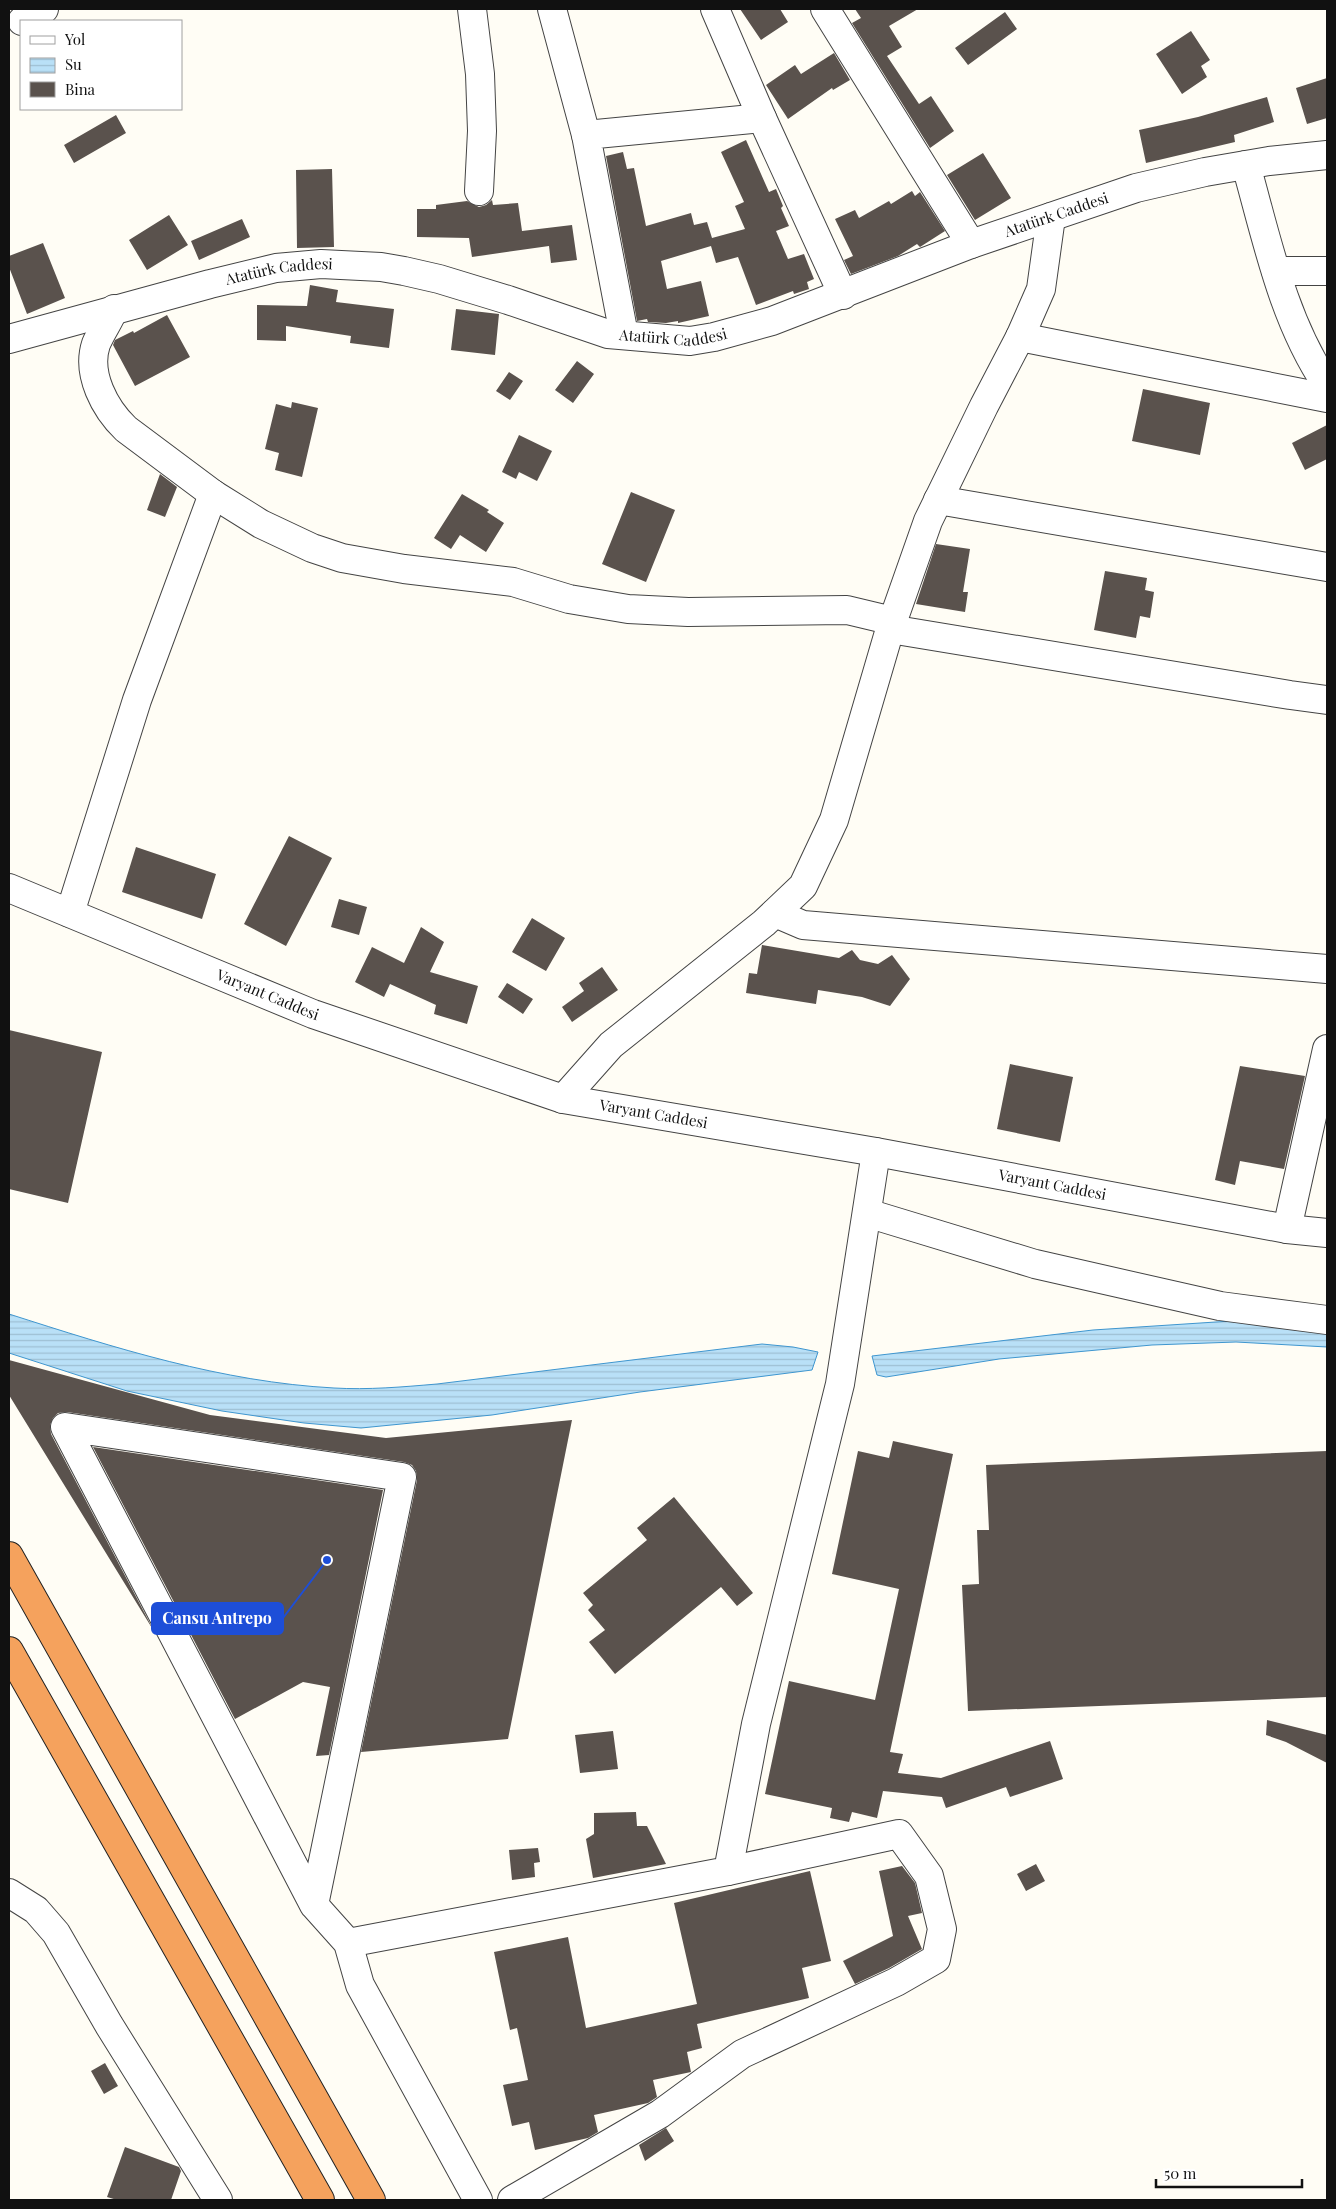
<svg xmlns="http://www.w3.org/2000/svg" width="1336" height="2209" viewBox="0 0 1336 2209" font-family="'Playfair Display',serif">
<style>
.water{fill:url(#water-rules);stroke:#3f96cf}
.building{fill:#5a524d}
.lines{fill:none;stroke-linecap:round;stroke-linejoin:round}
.minor-casing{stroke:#444;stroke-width:30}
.highway-casing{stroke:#222;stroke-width:30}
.minor{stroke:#fff;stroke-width:28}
.highway{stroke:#f5a25d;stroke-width:28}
.labels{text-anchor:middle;stroke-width:5;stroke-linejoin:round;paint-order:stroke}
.street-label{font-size:15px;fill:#111;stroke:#fff}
.leader{fill:none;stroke:#1d4ed8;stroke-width:2}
.callout-dot{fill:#1d4ed8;stroke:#fff;stroke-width:2}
.callout{fill:#1d4ed8;stroke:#1d4ed8;stroke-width:2}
.callout-label{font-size:16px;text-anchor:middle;font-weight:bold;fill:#fff}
</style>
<defs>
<pattern id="water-rules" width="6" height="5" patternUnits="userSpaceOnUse" patternTransform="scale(1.25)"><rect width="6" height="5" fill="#b9e0f7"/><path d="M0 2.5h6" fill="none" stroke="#9ebfd3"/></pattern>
</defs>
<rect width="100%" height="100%" fill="#fffdf5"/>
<!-- water -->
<path class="water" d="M 9,1314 C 115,1348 222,1382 334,1388 C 368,1390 402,1387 437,1384 L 762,1344 L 793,1347 L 818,1352 L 812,1370 L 640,1392 L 492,1415 L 361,1428 L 304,1423 L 222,1411 L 127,1391 L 9,1353 Z
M 1231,1321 L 1327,1326 L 1327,1347 L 1236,1342 L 1152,1345 L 999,1359 L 886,1377 L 877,1375 L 872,1356 L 1093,1330 Z"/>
<!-- building -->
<path class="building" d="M 740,9 L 780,9 L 788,22 L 761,40 Z
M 855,9 L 918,9 L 889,26 L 902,47 L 887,56 L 919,104 L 931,96 L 954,131 L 930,148 L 852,23 L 861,18 Z
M 1005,12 L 1017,29 L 968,65 L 955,48 Z
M 1191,31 L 1210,60 L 1201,66 L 1207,77 L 1182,94 L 1156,54 Z
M 834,53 L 850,80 L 833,90 L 832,88 L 788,119 L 766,85 L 795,65 L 801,74 Z
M 1327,78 L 1327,118 L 1307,124 L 1296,88 Z
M 1267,97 L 1274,122 L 1234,135 L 1235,142 L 1146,163 L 1139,130 L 1198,117 Z
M 116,115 L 126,133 L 74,163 L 64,145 Z
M 746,140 L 769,192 L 776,189 L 783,206 L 781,208 L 789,226 L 776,231 L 788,259 L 804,254 L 814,279 L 807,282 L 809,289 L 794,294 L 793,291 L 756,305 L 738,257 L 716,263 L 711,246 L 661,261 L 667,289 L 701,281 L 709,316 L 678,323 L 678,321 L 666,323 L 648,322 L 647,319 L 637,321 L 606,156 L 623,152 L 627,169 L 634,168 L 646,226 L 691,213 L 694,225 L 707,222 L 712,238 L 745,229 L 735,206 L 744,202 L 721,152 Z
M 983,153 L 1011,198 L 975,220 L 947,175 Z
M 332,169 L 334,247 L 297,248 L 296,170 Z
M 912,191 L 915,196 L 920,192 L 945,231 L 920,247 L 917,244 L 898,256 L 851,274 L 844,260 L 853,256 L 835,219 L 855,210 L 859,218 L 889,201 L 891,204 Z
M 492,200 L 493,205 L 518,203 L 522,231 L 572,225 L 577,260 L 551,263 L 549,246 L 472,257 L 469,238 L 417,237 L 417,209 L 436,209 L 436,205 L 467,201 L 479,207 L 486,205 Z
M 169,215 L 188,245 L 147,270 L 129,240 Z
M 242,219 L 250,237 L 199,260 L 191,241 Z
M 43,243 L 65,298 L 27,314 L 9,267 L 9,256 Z
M 310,285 L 338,290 L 336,302 L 394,309 L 389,348 L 350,343 L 351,336 L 286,326 L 286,341 L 257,340 L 257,305 L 307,306 Z
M 456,309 L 499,314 L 495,355 L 451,350 Z
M 167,315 L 190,357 L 135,386 L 113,345 L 115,340 L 133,331 L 134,333 Z
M 577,361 L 594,374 L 573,403 L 555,390 Z
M 509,372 L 523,381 L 510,400 L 496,391 Z
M 1143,389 L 1210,403 L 1200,455 L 1132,441 Z
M 292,402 L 318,408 L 302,477 L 275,470 L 279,453 L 265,449 L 276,404 L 291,408 Z
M 1327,425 L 1327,459 L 1305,470 L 1292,443 Z
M 519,435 L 552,451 L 537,481 L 519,472 L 516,479 L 502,472 Z
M 160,474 L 177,487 L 165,517 L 147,510 Z
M 631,492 L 675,510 L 646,582 L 602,564 Z
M 462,494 L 489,510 L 487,512 L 504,523 L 486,552 L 460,535 L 451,549 L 434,538 Z
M 936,544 L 970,549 L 963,592 L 968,592 L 965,612 L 916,604 Z
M 1105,571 L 1147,578 L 1145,590 L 1154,592 L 1150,618 L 1140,616 L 1136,638 L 1094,630 Z
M 289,836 L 332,858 L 286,946 L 244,924 Z
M 136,847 L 216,874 L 202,919 L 122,892 Z
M 339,899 L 367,907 L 359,935 L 331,927 Z
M 532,918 L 565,938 L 546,971 L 512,952 Z
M 421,927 L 444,942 L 430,972 L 478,986 L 467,1024 L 434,1014 L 436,1005 L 390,984 L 384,997 L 355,982 L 372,947 L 404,963 Z
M 762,945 L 839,958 L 852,950 L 860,960 L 878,964 L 892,955 L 910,979 L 890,1006 L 862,997 L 818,990 L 816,1004 L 746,993 L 749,973 L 757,974 Z
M 602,967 L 618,990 L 572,1022 L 562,1007 L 584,991 L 579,983 Z
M 507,983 L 533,999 L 523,1014 L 498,997 Z
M 9,1030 L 102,1052 L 68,1203 L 9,1189 Z
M 1010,1064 L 1073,1077 L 1060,1142 L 997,1129 Z
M 1240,1066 L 1305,1076 L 1284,1169 L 1240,1161 L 1235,1185 L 1215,1180 Z
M 9,1360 L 210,1415 L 386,1438 L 572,1420 L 508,1739 L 361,1752 L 417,1480 L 416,1471 L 412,1465 L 404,1462 L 67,1412 L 58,1413 L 53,1418 L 50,1425 L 51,1434 L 155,1633 L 9,1395 Z
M 893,1441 L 953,1454 L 890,1752 L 903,1754 L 898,1773 L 941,1778 L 1050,1741 L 1063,1779 L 1010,1797 L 1006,1787 L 946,1808 L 942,1797 L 883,1791 L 877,1818 L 852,1812 L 849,1822 L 830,1818 L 832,1808 L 765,1794 L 789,1681 L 875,1700 L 899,1589 L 832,1574 L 858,1451 L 889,1458 Z
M 93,1447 L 383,1490 L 329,1755 L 316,1756 L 330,1687 L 303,1682 L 235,1719 Z
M 1327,1451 L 1327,1697 L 968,1711 L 962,1585 L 979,1584 L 977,1530 L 989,1530 L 986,1465 Z
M 674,1497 L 753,1593 L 737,1606 L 721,1587 L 615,1674 L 589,1642 L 605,1630 L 588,1610 L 593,1605 L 583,1593 L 647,1540 L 637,1528 Z
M 1267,1720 L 1327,1735 L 1327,1763 L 1286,1742 L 1266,1735 Z
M 613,1731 L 618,1769 L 580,1773 L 575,1735 Z
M 636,1812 L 637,1826 L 647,1826 L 666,1864 L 593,1878 L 586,1839 L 594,1834 L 594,1813 Z
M 538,1848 L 540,1862 L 534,1863 L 535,1877 L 512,1880 L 509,1850 Z
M 1036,1864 L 1045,1881 L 1026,1891 L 1017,1874 Z
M 902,1866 L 915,1883 L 922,1913 L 908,1916 L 922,1949 L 889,1968 L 855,1984 L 843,1961 L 893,1936 L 879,1871 Z
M 810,1871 L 831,1961 L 802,1968 L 809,1998 L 697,2024 L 702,2048 L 687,2052 L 691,2072 L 653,2080 L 657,2097 L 648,2103 L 594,2115 L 598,2132 L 588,2138 L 535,2150 L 529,2122 L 512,2126 L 503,2085 L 528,2080 L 517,2028 L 510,2030 L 494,1952 L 568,1937 L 586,2028 L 697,2004 L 674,1903 Z
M 105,2063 L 118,2086 L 104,2094 L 91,2071 Z
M 666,2128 L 674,2141 L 645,2161 L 639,2145 Z
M 125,2147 L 179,2167 L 181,2171 L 171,2200 L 117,2200 L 107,2197 Z"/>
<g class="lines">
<!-- minor casing -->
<g class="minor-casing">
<g id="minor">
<path d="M 472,9 L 480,74 L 482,131 L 479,191"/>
<path d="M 552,9 L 586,135"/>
<path d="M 715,9 L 762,118 L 843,295"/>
<path d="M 825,9 L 971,244"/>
<path d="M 22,21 L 44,9"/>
<path d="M 1246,165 C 1267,240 1283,320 1327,385"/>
<path d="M 1276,271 L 1327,271"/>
<path d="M 114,309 C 109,321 101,332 96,344 C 86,374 105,409 126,429 L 213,494 L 261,524 L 312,548 L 342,558 L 404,569 L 513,582 L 569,599 L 628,609 L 688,612 L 847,610 L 893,621"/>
<path d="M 624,335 L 586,135 L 762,118"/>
<path d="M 1020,337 L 1327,398"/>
<path id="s1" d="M 9,339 L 210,284 L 276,268 L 321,264 L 381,267 L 404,271 L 439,279 L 508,300 L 608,334 L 690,341 L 714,337 L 772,321 L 971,244 L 1136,188 L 1205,172 L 1269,161 L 1327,155"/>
<path d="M 938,500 L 1327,567"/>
<path d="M 890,629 L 1290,695 L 1327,700"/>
<path id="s2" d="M 9,888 L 313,1014 L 563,1099 L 876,1152 L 1287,1229 L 1327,1233"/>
<path d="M 70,913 L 137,700 L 213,494"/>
<path d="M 775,913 L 803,925 L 1327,969"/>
<path d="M 563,1099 L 611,1045 L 764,923 L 803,886 L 834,820 L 890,629 L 928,521 L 984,406 L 1020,337 L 1041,289 L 1051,217"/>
<path d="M 867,1213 L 1035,1264 L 1220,1306 L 1327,1320"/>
<path d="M 1287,1229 L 1327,1049"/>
<path d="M 9,1893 L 36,1910 L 56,1933 L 109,2025 L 218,2200"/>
<path d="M 314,1905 L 65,1427 L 402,1477 L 314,1905 L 348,1943 L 360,1985 L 478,2200"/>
<path d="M 348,1943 L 728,1871 L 756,1724 L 840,1384 L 876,1152"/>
<path d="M 512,2200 L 660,2114 L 742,2054 L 896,1982 L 936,1959 L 942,1929 L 929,1876 L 899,1834 L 728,1871"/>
</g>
</g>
<!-- highway casing -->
<g class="highway-casing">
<path id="highway" d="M 9,1556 L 371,2200
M 9,1651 L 320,2200"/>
</g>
<!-- minor -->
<use href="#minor" class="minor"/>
<!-- highway -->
<use href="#highway" class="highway"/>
</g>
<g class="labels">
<!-- street labels -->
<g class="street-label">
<text dy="5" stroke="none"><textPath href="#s1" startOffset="1089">Atatürk Caddesi</textPath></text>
<text dy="5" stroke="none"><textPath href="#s1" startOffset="279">Atatürk Caddesi</textPath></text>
<text dy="5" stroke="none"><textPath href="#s1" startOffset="684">Atatürk Caddesi</textPath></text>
<text dy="5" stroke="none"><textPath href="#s2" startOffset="280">Varyant Caddesi</textPath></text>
<text dy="5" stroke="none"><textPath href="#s2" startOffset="685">Varyant Caddesi</textPath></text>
<text dy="5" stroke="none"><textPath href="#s2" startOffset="1090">Varyant Caddesi</textPath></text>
</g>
</g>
<!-- callouts -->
<path class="leader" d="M327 1560L283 1618"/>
<circle class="callout-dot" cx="327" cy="1560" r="5"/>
<rect class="callout" x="152" y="1603" width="131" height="31" rx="5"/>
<g class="callout-label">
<text x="217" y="1624">Cansu Antrepo</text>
</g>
<!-- border -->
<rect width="1336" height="2209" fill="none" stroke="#111111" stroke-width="20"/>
<!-- legend -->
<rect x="20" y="20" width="162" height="90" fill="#ffffff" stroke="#a0a0a0"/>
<rect x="30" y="36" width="25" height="8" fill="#ffffff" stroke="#a0a0a0"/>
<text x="65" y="45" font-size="15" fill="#111111">Yol</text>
<rect x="30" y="58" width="25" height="15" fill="url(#water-rules)" stroke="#a0a0a0"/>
<text x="65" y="70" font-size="15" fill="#111111">Su</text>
<rect x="30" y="82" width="25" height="15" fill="#5a524d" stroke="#a0a0a0"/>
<text x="65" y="95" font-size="15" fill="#111111">Bina</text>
<!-- scale -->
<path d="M1156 2179v8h146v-8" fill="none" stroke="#111111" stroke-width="2.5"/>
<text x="1164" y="2179" font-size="15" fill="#111111" stroke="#ffffff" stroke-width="4" paint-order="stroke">50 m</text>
</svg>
